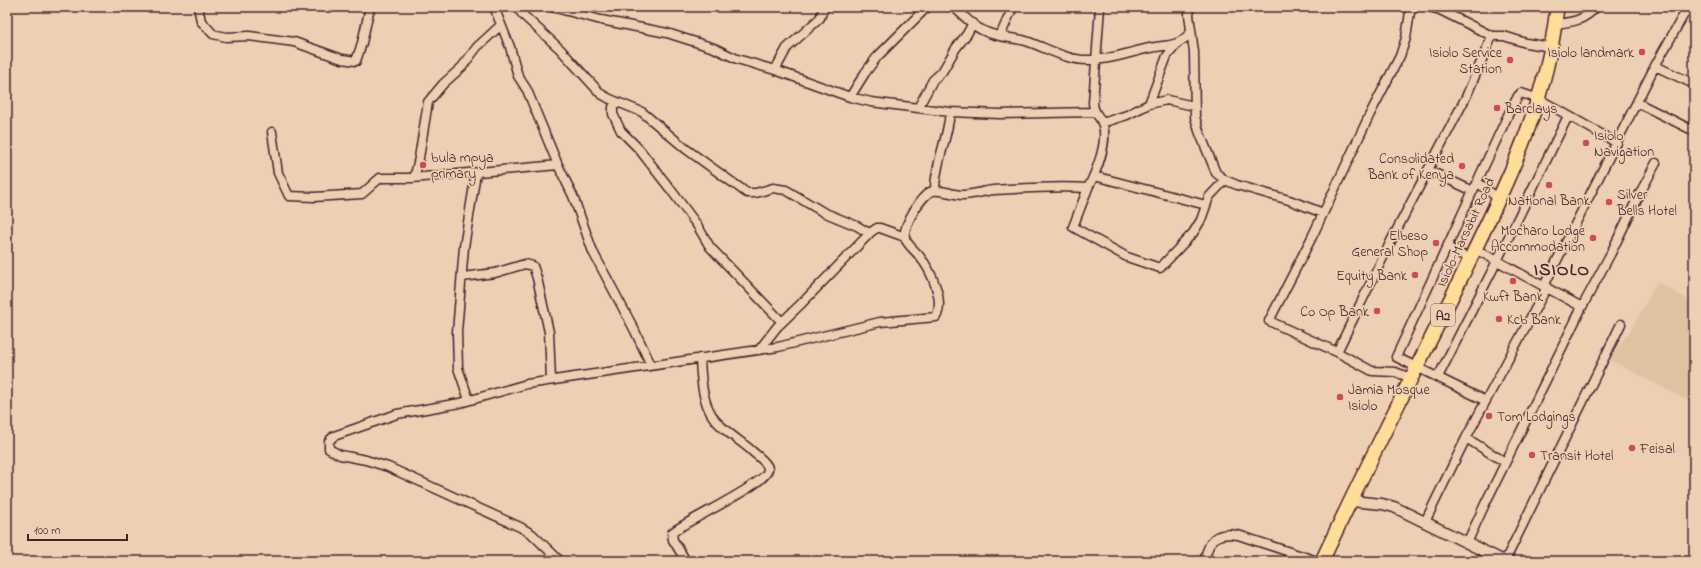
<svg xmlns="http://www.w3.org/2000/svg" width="1701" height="568" viewBox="0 0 1701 568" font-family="'Indie Flower',sans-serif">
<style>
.built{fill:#dfc2a2}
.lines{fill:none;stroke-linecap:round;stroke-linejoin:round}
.minor-casing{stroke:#4a1f2b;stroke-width:11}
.tertiary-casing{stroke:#4a1f2b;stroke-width:13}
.trunk-casing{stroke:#4a1f2b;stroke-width:16}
.minor{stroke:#edd0b4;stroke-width:8}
.tertiary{stroke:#edd0b4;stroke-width:10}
.trunk{stroke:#fede96;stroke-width:13}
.poi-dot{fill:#d1495b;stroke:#edd0b4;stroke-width:1.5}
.labels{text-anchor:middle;stroke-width:3.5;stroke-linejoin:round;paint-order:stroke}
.shield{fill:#edd0b4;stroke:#7b5454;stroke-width:1}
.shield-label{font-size:13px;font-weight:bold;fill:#4a1f2b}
.poi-label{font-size:14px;fill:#4a1f2b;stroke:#edd0b4;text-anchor:start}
.street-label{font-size:14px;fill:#4a1f2b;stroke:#edd0b4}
.district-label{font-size:18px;font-weight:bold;letter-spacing:1px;fill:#4a1f2b;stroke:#edd0b4}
</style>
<rect width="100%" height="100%" fill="#edd0b4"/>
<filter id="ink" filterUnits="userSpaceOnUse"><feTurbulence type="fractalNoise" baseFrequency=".025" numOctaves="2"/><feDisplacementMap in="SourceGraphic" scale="8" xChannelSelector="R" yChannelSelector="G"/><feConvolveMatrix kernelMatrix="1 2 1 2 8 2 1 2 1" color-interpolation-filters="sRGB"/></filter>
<g filter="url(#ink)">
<!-- built -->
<path class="built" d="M 1657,282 L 1694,303 L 1694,404 L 1608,359 L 1629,333 Z"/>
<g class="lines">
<!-- minor casing -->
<g class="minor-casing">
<path id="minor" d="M 198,7 L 201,21 L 213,34 L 226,37 L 249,36 L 294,42 L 342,59 L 356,61 L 362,43 L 370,7
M 494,7 L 510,47 L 518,76 L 527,90 L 558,165 L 573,196 L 593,252 L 634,329 L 651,365
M 517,7 L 523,15 L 560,49 L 601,94 L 610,99 L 642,112 L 686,149 L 747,193 L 756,193 L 773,188 L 786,190 L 823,212 L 857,226 L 869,233
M 552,7 L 601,20 L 667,33 L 714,48 L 737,59 L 775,70 L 850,97 L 871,102 L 950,112 L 1000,114 L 1094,112
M 953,7 C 963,14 971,25 982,30 C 996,38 1011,37 1026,41 C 1047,48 1067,61 1090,60 C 1111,60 1130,52 1150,48 C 1169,44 1177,48 1191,32
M 1190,7 L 1189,15 L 1194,52 L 1195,117 L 1199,131 L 1216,173 L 1225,180 L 1237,185 L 1289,200 L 1323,213
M 1429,7 L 1440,10 L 1492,36 L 1504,36 L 1526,43 L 1551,47
M 1555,24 C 1573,22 1583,21 1596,7
M 1000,36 L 1013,7
M 1655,66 L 1694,84
M 775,70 L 787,48 L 820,18 L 824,7
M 850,97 L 865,73 L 877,57 L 927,7
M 617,102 L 613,107 L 613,114 L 621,131 L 639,149 L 671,190 L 697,225 L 710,247 L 782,322
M 1638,103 L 1694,131
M 1149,104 L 1167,100 L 1194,106
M 918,108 L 933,80 L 942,72 L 956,48 L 967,34 L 973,23
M 1102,123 L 1127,115 L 1149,104 L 1167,56 L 1177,44
M 272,132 L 278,173 L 289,196 L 314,197 L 362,194 L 380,178 L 412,178 L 415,175 L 419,158 L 428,102 L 443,84 L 462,67 L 477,47 L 501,25
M 1428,170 L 1473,191
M 1094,176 L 1206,205
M 412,178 L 558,165
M 1477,182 L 1499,199
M 1088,188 L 1073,227 L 1127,257 L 1160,268 L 1193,233 L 1201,220 L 1209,197 L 1225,180
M 935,190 C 935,163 948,139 950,112
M 1447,247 L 1470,259
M 462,277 L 495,273 L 525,264 L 533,266 L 537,278 L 549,332 L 551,380
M 1544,286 L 1655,66 L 1688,7
M 1582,307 L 1611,253 L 1639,195 L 1656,163
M 759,350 L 777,327 L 803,302 L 871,232 L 877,228 L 880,228 L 905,237
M 1337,352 L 1393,237 L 1466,97 L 1492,36
M 1438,377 L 1497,261 L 1568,116
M 1411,378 L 1395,372 L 1372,371 L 1337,352 L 1269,321 L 1312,237 L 1370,114 L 1400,56 L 1406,38 L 1410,12 L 1415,7
M 469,400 L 458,368 L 457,332 L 464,247 L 476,173
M 1486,401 L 1396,357 L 1508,115 L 1518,96 L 1521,93 L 1539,99 L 1617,143
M 1466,438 L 1505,462
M 1425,522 L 1466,438 L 1547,287
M 1467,543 L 1485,504 L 1582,307 L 1475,249
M 560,561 L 532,534 L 520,527 L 388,467 L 366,460 L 340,455 L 329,449 L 329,441 L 334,436 L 397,414 L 460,403 L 527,384 L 778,347 L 880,322 L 936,317 C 945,301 931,270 920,257 C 916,251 907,245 905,238 C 902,227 922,193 933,191 C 941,189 954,195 963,195 C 974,195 983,191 994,190 C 1025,188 1057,186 1088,188 C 1096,172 1108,143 1103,125 C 1100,115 1094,116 1093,103 L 1100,7
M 686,561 L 673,540 L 672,533 C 684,521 771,483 768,468 C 767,462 756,455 752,451 C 742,442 730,435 721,426 C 702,410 701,381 700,358
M 1204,561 C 1209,541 1214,531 1238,535 L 1317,561
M 1505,561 L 1621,324"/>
</g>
<!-- tertiary casing -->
<g class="tertiary-casing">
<path id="tertiary" d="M 1351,501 L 1382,504 L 1394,507 L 1504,561"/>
</g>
<!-- trunk casing -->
<g class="trunk-casing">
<path id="trunk" d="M 1322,561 C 1366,466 1414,374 1460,280 C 1503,191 1547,107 1557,7"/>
</g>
<!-- minor -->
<use href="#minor" class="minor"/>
<!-- tertiary -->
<use href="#tertiary" class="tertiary"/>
<!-- trunk -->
<use href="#trunk" class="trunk"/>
</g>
</g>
<!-- markers -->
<g class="poi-dot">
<circle cx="1642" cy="52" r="4"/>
<circle cx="1510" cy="60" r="4"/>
<circle cx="1497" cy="108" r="4"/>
<circle cx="1586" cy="143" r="4"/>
<circle cx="423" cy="165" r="4"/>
<circle cx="1462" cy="166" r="4"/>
<circle cx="1549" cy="185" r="4"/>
<circle cx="1609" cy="202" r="4"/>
<circle cx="1593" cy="238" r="4"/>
<circle cx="1436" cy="243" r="4"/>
<circle cx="1415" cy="275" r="4"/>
<circle cx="1513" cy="281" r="4"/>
<circle cx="1377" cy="311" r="4"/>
<circle cx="1499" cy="319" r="4"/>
<circle cx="1340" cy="397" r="4"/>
<circle cx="1489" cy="416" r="4"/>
<circle cx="1632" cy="448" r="4"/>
<circle cx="1532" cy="455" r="4"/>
</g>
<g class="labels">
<!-- shield labels -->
<rect class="shield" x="1431" y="304" width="24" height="22" rx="3"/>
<g class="shield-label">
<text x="1443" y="320">A2</text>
</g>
<!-- poi labels -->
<g class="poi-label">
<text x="1502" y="57" text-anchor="end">Isiolo Service<tspan x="1502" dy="16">Station</tspan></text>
<text x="1634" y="57" text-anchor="end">Isiolo landmark</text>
<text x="1505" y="113">Barclays</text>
<text x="1594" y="140">Isiolo<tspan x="1594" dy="16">Navigation</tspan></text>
<text x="431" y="162">bula mpya<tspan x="431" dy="16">primary</tspan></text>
<text x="1454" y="163" text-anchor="end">Consolidated<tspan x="1454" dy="16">Bank of Kenya</tspan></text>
<text x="1617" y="199">Silver<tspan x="1617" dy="16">Bells Hotel</tspan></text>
<text x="1549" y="205" text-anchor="middle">National Bank</text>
<text x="1585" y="235" text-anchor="end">Mocharo Lodge<tspan x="1585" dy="16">Accommodation</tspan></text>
<text x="1428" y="240" text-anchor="end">Elbeso<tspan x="1428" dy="16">General Shop</tspan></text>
<text x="1407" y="280" text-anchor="end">Equity Bank</text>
<text x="1513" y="301" text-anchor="middle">Kwft Bank</text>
<text x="1369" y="316" text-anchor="end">Co Op Bank</text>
<text x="1507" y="324">Kcb Bank</text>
<text x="1348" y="394">Jamia Mosque<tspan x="1348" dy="16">Isiolo</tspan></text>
<text x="1497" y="421">Tom Lodgings</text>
<text x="1640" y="453">Feisal</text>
<text x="1540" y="460">Transit Hotel</text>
</g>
<!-- street labels -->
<g class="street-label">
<text transform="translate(1465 232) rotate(-65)" y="5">Isiolo-Marsabit Road</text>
</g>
<!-- district labels -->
<g class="district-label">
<text x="1562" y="275">ISIOLO</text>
</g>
</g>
<!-- margin -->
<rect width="1701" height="568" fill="none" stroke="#edd0b4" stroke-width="24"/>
<rect x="12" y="12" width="1677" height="544" fill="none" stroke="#4a1f2b" stroke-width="1.5" filter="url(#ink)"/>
<!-- scale -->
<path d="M28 534v6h99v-6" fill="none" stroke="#4a1f2b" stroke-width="2"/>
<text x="34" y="534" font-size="12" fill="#4a1f2b" stroke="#edd0b4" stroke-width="3" paint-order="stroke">100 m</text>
</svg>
